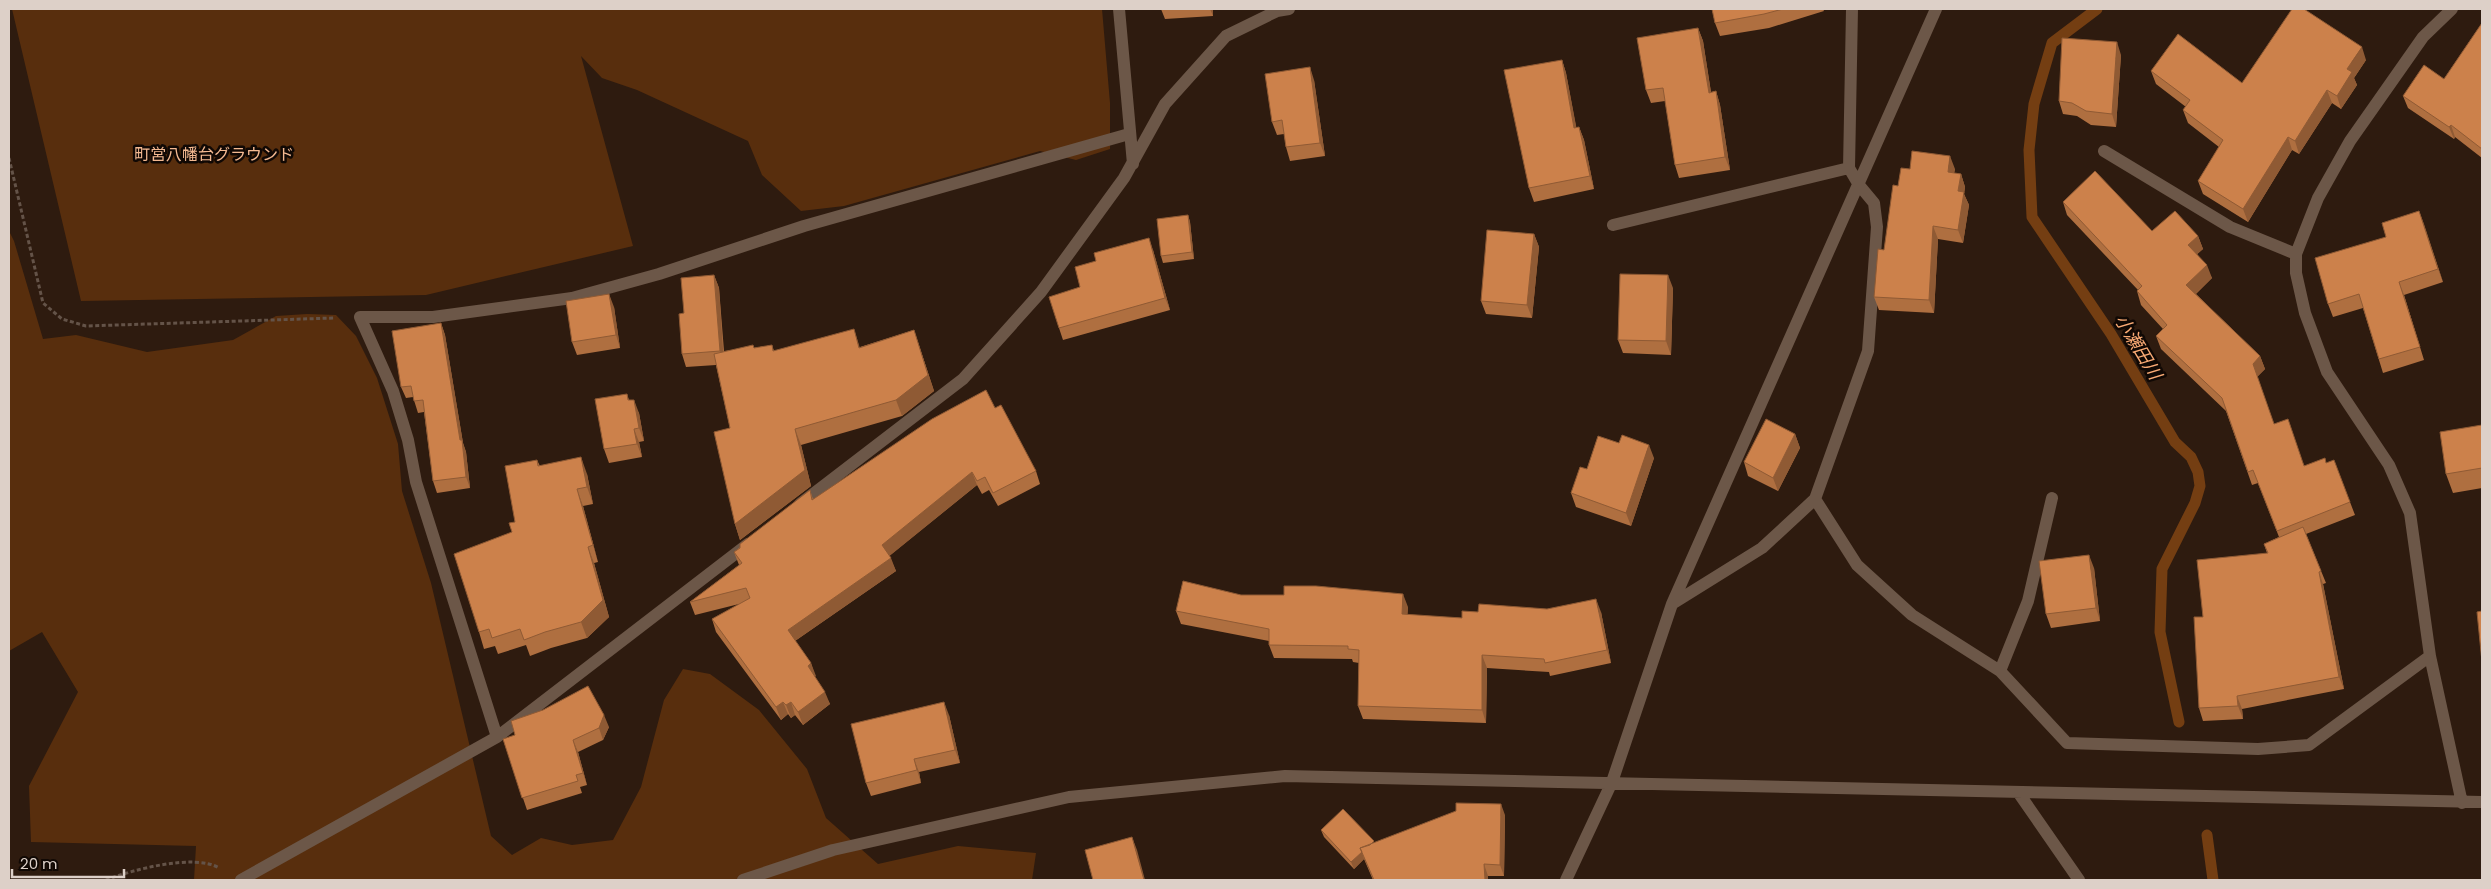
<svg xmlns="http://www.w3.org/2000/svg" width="2491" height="889" viewBox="0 0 2491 889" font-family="Poppins,'Noto Sans JP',sans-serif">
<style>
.green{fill:#582e0d}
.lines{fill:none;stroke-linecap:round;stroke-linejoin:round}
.stream{stroke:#743e12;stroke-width:11}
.path{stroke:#645348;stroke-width:3;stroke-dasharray:4 2.5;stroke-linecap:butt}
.minor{stroke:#6c5748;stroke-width:12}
.wall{fill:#af6f40}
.shaded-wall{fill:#8f5a34}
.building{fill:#cc814b;stroke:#8f5a34}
.labels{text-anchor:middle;stroke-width:5;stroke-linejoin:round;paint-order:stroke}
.park-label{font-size:16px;fill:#f4b991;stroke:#100804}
.water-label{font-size:18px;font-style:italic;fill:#faab75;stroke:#100804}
</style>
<rect width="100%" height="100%" fill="#2e1b0f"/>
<!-- green -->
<path class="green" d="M 12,9 L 1102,9 L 1110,103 L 1110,149 L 1076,160 L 1040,151 L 844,206 L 801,211 L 762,175 L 748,141 L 637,90 L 602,78 L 581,56 L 633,246 L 426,295 L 81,301 Z
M 9,231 L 14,241 L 43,339 L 76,335 L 147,352 L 233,340 L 276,316 L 307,314 L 336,315 L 356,336 L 377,378 L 398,444 L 402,491 L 431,583 L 491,836 L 512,855 L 541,838 L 572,845 L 613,840 L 641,787 L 664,700 L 683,669 L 710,674 L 759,710 L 807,769 L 826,818 L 878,864 L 958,846 L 1036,853 L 1032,880 L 194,880 L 196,846 L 31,842 L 29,786 L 78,692 L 42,632 L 9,651 Z"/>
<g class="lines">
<!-- stream -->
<path class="stream" d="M 2097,9 L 2052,43 L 2034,104 L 2029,150 L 2032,217 L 2111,334 L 2175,442 L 2191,457 L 2198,472 L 2200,486 L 2195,503 L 2162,569 L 2160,632 L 2179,722
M 2207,835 L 2213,880"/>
<!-- path -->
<path class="path" d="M 9,158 L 43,303 L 62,319 L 86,326 L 334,318
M 106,880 C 131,870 195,853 219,868"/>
<!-- minor -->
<path class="minor" d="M 1119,9 L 1133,164
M 2452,9 L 2423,37 L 2350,141 L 2318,198 L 2296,254 L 2296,273 L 2305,313 L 2327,372 L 2389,465 L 2410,513 L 2430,656 L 2462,803
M 2104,151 L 2230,227 L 2296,254
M 1613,225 L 1849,168
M 1815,499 L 1857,565 L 1912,615 L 2000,671 L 2067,743 L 2258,749 L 2309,745 L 2430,656
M 800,504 L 963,379 L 1041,292 L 1124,178 L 1165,104 L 1226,36 L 1277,11 L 1289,9
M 1672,604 L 1762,548 L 1815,499 L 1868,351 L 1877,227 L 1874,203 L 1859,185 L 1849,168 L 1852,9
M 2000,671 L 2028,601 L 2052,498
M 497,737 L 416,482 L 408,440 L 393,391 L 360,317 L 433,317 L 572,298 L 659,274 L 804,226 L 1129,134
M 2018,792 L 2079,880
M 241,880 L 497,737 L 748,544
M 743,880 L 833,850 L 1069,797 L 1285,776 L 2482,802
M 1566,880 L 1612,782 L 1672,604 L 1936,9"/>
</g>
<!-- wall -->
<path class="wall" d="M 1161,9 L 1213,9 L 1213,16 L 1165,19 Z
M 1712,9 L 1823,9 L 1824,11 L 1769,28 L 1720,36 L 1715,23 Z
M 2482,23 L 2482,158 L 2455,137 L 2454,139 L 2408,108 L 2403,96 L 2444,79 Z
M 1698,28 L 1703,41 L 1711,92 L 1716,91 L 1720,105 L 1730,170 L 1679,178 L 1675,165 L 1665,101 L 1651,103 L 1646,90 Z
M 2121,55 L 2116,127 L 2091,125 L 2077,116 L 2063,114 L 2059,101 Z
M 1562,60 L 1566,73 L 1576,127 L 1579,127 L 1584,140 L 1594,189 L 1534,202 L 1529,188 Z
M 2366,60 L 2354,78 L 2357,85 L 2341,109 L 2332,103 L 2299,154 L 2292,150 L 2248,222 L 2203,194 L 2198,181 L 2219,147 L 2188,123 L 2183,110 L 2186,107 L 2156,84 L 2151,71 L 2242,83 Z
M 1314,80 L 1325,156 L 1290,161 L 1286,147 L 1284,134 L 1277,135 L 1272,122 Z
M 1910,169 L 1955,169 L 1954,173 L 1961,174 L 1965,187 L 1964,194 L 1969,205 L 1963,243 L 1938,239 L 1934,313 L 1879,310 L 1874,297 L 1884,250 Z
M 2063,202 L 2152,231 L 2198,236 L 2203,249 L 2197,254 L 2212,278 L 2196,294 L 2260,356 L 2265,369 L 2257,377 L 2274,424 L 2305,466 L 2326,463 L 2350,502 L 2355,515 L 2306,534 L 2326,583 L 2323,584 L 2344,689 L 2242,709 L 2243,719 L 2203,721 L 2199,708 L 2203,617 L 2267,553 L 2264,544 L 2279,537 L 2258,483 L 2252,485 L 2226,411 L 2161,349 L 2156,336 L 2163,329 L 2141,305 L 2137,291 L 2138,290 L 2067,215 Z
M 2419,211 L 2443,282 L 2404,295 L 2424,360 L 2383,373 L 2363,308 L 2333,317 L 2328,304 L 2386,237 Z
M 1188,215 L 1190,222 L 1194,259 L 1163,263 L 1161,256 Z
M 1534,234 L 1539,247 L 1532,318 L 1486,314 L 1481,301 Z
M 1153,250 L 1170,310 L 1063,340 L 1059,328 Z
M 714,275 L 719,288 L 724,351 L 754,348 L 772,345 L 774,351 L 860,347 L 914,330 L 934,391 L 902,416 L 801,445 L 811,486 L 740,540 L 735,524 L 730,428 L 716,365 L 686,367 L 682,354 L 684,313 Z
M 1673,288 L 1671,355 L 1623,353 L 1618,340 Z
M 614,307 L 620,348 L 577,355 L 572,342 Z
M 441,323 L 445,335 L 463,443 L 466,452 L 470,488 L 437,493 L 433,481 L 424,412 L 418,413 L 413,397 L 406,398 L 401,387 Z
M 627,394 L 629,400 L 639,413 L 644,441 L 639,442 L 642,457 L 609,463 L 604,449 Z
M 995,408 L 1036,471 L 1040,484 L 998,506 L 989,490 L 982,494 L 977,485 L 889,556 L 896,571 L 795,641 L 811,663 L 815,677 L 830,704 L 803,725 L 795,715 L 791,718 L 788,714 L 781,720 L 716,632 L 712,619 L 739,604 L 695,615 L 690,602 L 739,565 L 734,552 L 810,490 L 813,499 Z
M 2482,425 L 2482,488 L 2453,493 L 2446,474 Z
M 1795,434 L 1800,448 L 1778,491 L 1748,476 L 1744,462 Z
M 1619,443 L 1654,458 L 1631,526 L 1576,507 L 1571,493 L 1587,469 Z
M 537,460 L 540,466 L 587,474 L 593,504 L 583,506 L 598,562 L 594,563 L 609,617 L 587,638 L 551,648 L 530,656 L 526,645 L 498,654 L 495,646 L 484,649 L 479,632 L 512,532 Z
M 2094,568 L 2100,621 L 2051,628 L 2046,614 Z
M 1241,595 L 1408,607 L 1407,615 L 1462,618 L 1478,612 L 1547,609 L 1601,612 L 1611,663 L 1550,676 L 1549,672 L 1487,668 L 1486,723 L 1363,719 L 1358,706 L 1359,663 L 1353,662 L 1352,659 L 1274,658 L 1269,645 L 1269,641 L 1181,624 L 1176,611 Z
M 949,715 L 960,763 L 919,772 L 921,783 L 871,796 L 866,783 Z
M 609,727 L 603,740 L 578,752 L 587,785 L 580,787 L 582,793 L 527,810 L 503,739 Z
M 1505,815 L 1504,876 L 1488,876 L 1488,880 L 1373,880 L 1364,859 L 1354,869 L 1324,837 L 1321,830 L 1374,843 Z"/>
<!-- shaded-wall -->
<path class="shaded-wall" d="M 1210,9 L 1213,9 L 1213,16 Z
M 1698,28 L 1703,41 L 1713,106 L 1709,93 Z
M 2117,42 L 2121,55 L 2116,127 L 2112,114 Z
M 2362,47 L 2366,60 L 2354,78 L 2357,85 L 2341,109 L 2337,96 L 2347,69 Z
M 1562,60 L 1566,73 L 1579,141 L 1574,128 Z
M 1310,67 L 1314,80 L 1325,156 L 1320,143 Z
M 2327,90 L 2332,103 L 2299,154 L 2295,141 Z
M 1716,91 L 1720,105 L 1730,170 L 1725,157 Z
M 2451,125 L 2455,137 L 2454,139 L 2449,127 Z
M 1579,127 L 1584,140 L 1594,189 L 1590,176 Z
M 2288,137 L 2292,150 L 2248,222 L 2243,209 Z
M 1950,156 L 1955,169 L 1952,185 L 1948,172 Z
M 1961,174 L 1965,187 L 1964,194 L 1969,205 L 1963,243 L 1958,230 L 1958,191 Z
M 2419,211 L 2424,224 L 2443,282 L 2438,269 Z
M 1188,215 L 1190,222 L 1194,259 L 1192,252 Z
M 1933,226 L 1938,239 L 1934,313 L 1929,300 Z
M 1534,234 L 1539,247 L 1532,318 L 1527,305 Z
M 2198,236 L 2203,249 L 2193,258 L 2188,245 Z
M 1149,238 L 1153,250 L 1170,310 L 1165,298 Z
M 2207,265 L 2212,278 L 2191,298 L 2186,285 Z
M 714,275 L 719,288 L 724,364 L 720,351 Z
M 1668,275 L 1673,288 L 1671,355 L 1666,341 Z
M 2399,282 L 2404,295 L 2424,360 L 2420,347 Z
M 609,294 L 614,307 L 620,348 L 616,335 Z
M 441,323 L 445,335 L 463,443 L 466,452 L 470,488 L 466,477 Z
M 854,329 L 859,345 L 864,363 L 859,348 Z
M 914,330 L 934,391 L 902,416 L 896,400 Z
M 2260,356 L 2265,369 L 2257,377 L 2253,364 Z
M 634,400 L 639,413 L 644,441 L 639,428 Z
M 634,429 L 639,442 L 642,457 L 637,444 Z
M 795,429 L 801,445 L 811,486 L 740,540 L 735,524 Z
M 1795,434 L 1800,448 L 1778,491 L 1773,478 Z
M 1649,445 L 1654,458 L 1631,526 L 1626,513 Z
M 581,457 L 587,474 L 593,504 L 587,487 Z
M 972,472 L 977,485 L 887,558 L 882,545 Z
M 577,489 L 583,506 L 598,562 L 593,545 Z
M 588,547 L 594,563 L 609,617 L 587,638 L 581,622 Z
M 2089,555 L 2094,568 L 2100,621 L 2096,608 Z
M 891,558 L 896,571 L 792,643 L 788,630 Z
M 2319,572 L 2323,584 L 2344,689 L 2339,677 Z
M 1403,594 L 1408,607 L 1407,627 L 1402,614 Z
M 1596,599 L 1601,612 L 1611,663 L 1607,650 Z
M 1482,655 L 1487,668 L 1486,723 L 1482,710 Z
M 811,663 L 816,676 L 812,679 L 808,666 Z
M 825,692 L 830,704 L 803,725 L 798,712 Z
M 2237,696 L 2242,709 L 2243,719 L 2238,706 Z
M 783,702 L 788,714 L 781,720 L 776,707 Z
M 791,702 L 795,715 L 791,718 L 786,705 Z
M 944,702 L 949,715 L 960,763 L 955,750 Z
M 604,715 L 609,727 L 603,740 L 599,728 Z
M 573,740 L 578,752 L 587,785 L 583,773 Z
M 914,759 L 919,772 L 921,783 L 917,770 Z
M 1501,804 L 1505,815 L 1504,876 L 1500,865 Z
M 1132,837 L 1137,850 L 1145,880 L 1144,880 Z
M 1362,852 L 1364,859 L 1354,869 L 1351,862 Z
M 1484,864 L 1488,876 L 1488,880 L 1485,880 Z"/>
<!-- building -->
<path class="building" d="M 1712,9 L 1783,9 L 1764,14 L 1715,23 Z
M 2292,9 L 2304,9 L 2362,47 L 2347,69 L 2352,72 L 2337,96 L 2327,90 L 2295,141 L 2288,137 L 2243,209 L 2198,181 L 2223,140 L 2183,110 L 2190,100 L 2151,71 L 2178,34 L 2242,83 Z
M 2482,23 L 2482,149 L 2451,125 L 2449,127 L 2403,96 L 2424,65 L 2444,79 Z
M 1698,28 L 1709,93 L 1716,91 L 1725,157 L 1675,165 L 1663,88 L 1646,90 L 1637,38 Z
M 2062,38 L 2117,42 L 2112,114 L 2086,111 L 2072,103 L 2059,101 Z
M 1562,60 L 1574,128 L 1579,127 L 1590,176 L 1529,188 L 1504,70 Z
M 1310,67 L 1320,143 L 1286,147 L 1282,120 L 1272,122 L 1265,74 Z
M 1912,151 L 1950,156 L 1948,172 L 1961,174 L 1958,191 L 1964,192 L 1958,230 L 1933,226 L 1929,300 L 1874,297 L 1878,249 L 1884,250 L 1893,185 L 1898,186 L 1901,168 L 1910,169 Z
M 2095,171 L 2152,231 L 2175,211 L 2198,236 L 2188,245 L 2207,265 L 2186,285 L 2260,356 L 2253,364 L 2274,424 L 2288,419 L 2304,466 L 2325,458 L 2326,463 L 2334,460 L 2350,502 L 2277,531 L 2253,470 L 2248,472 L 2222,398 L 2156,336 L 2167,325 L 2137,291 L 2142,286 L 2063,202 Z
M 2419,211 L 2438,269 L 2399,282 L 2420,347 L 2379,359 L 2359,294 L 2328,304 L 2315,258 L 2386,237 L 2382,223 Z
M 1188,215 L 1192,252 L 1161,256 L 1157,219 Z
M 1487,230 L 1534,234 L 1527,305 L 1481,301 Z
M 1149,238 L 1165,298 L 1059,328 L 1049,297 L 1080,287 L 1075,267 L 1096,261 L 1094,253 Z
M 1620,274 L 1668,275 L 1666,341 L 1618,340 Z
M 714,275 L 720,351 L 682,354 L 679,314 L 684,313 L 681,278 Z
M 609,294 L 616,335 L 572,342 L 566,301 Z
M 441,323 L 460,440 L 462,440 L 466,477 L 433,481 L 423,400 L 414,401 L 411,386 L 401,387 L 392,331 Z
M 854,329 L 859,348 L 914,330 L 928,375 L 896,400 L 795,429 L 805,470 L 735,524 L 714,432 L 730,428 L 714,354 L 753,345 L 754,348 L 772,345 L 773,351 Z
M 986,390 L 995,408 L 1001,405 L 1036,471 L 993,493 L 985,477 L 977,481 L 972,472 L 882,545 L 891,558 L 788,630 L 811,663 L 808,666 L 825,692 L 798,712 L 791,702 L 786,705 L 783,702 L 776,707 L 712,619 L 750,598 L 746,588 L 690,602 L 742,563 L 734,552 L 740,548 L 740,544 L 810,490 L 812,500 L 932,419 Z
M 627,394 L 628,400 L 634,400 L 639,428 L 634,429 L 637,444 L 604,449 L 595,399 Z
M 1766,419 L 1795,434 L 1773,478 L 1744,462 Z
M 2482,425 L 2482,468 L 2446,474 L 2440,432 Z
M 1622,435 L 1649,445 L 1626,513 L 1571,493 L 1580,467 L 1587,469 L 1598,436 L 1619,443 Z
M 581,457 L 587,487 L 577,489 L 593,545 L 588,547 L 603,600 L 581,622 L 545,632 L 524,640 L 520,629 L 492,638 L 489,629 L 479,632 L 454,554 L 512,532 L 509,523 L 515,522 L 505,466 L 537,460 L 538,466 Z
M 2303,527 L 2321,571 L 2319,572 L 2339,677 L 2237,696 L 2238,706 L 2199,708 L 2194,617 L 2203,617 L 2197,560 L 2268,553 L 2264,544 Z
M 2089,555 L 2096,608 L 2046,614 L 2039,561 Z
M 1183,581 L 1241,595 L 1284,595 L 1284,586 L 1316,586 L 1403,594 L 1402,614 L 1462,618 L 1462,611 L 1478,612 L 1479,604 L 1547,609 L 1596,599 L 1607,650 L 1545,663 L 1544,659 L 1482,655 L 1482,710 L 1358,706 L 1359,650 L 1348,649 L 1348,646 L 1269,645 L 1269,629 L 1176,611 Z
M 2482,611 L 2482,662 L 2477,612 Z
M 588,686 L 604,715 L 599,728 L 573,740 L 583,773 L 576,775 L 578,781 L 522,798 L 503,739 L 515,735 L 511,721 L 543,710 Z
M 944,702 L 955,750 L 914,759 L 917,770 L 866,783 L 851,724 Z
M 1456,803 L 1501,804 L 1500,865 L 1484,864 L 1485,880 L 1374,880 L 1360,848 L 1456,811 Z
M 1343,809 L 1374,841 L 1370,845 L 1360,848 L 1362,852 L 1351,862 L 1321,830 Z
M 1132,837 L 1144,880 L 1093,880 L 1085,850 Z"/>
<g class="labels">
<!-- park labels -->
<g class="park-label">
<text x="214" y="160">町営八幡台グラウンド</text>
</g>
<!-- water labels -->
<g class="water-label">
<text transform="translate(2138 347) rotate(59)" y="6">小瀬田川</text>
</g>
</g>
<!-- border -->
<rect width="2491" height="889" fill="none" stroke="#ddd0c8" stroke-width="20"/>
<!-- scale -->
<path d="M12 869v8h112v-8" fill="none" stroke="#ddd0c8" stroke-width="2.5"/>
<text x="20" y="869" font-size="15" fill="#ddd0c8" stroke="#100804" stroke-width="4" paint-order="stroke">20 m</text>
</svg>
